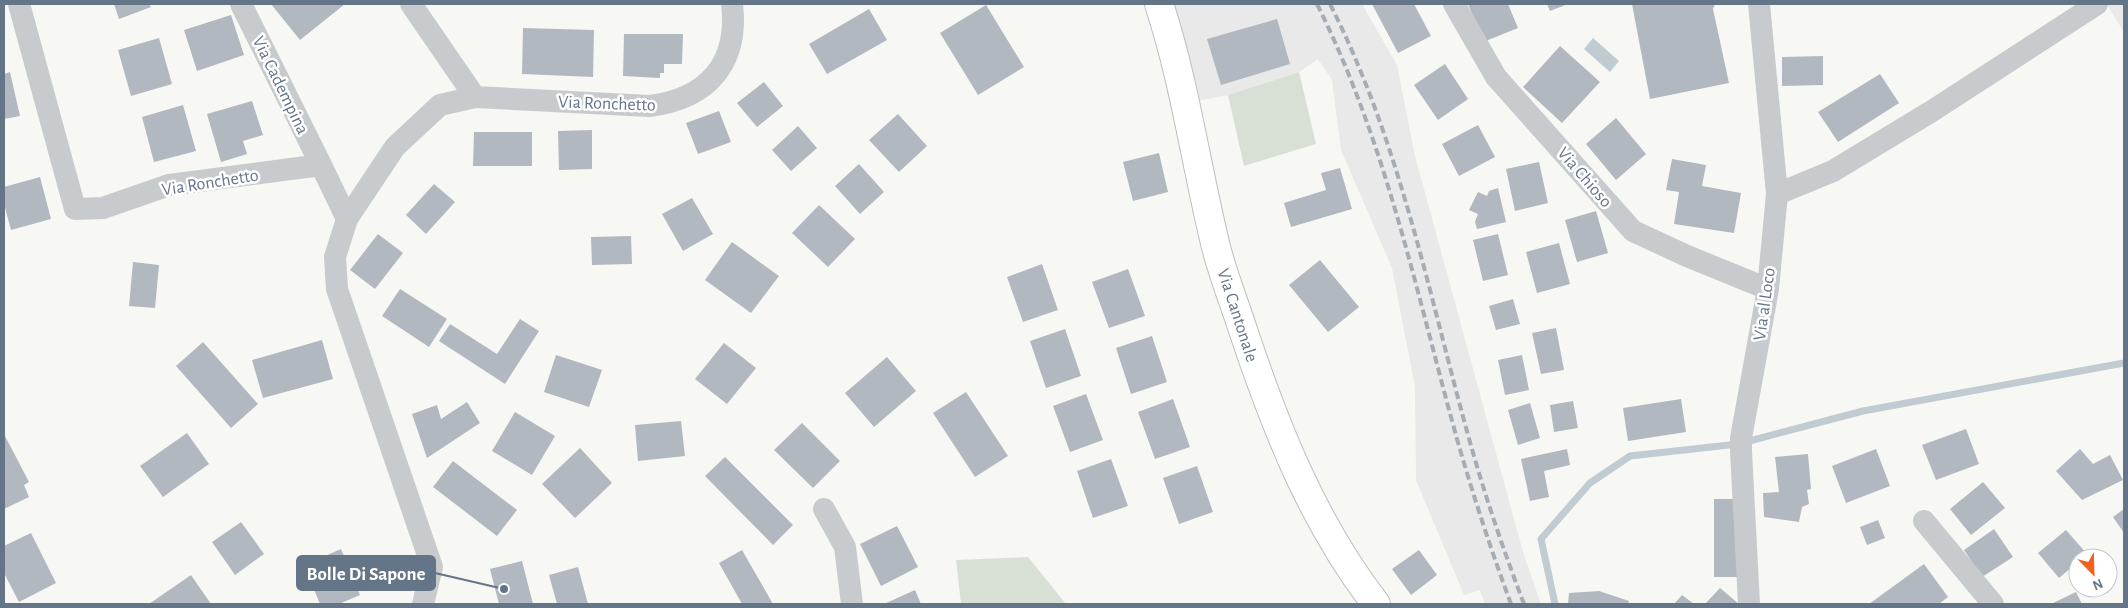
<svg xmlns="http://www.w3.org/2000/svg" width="2128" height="608" viewBox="0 0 2128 608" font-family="'Alegreya Sans',sans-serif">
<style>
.built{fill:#e8e9e8}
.green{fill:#d8e0d5}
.water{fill:#c1ccd2}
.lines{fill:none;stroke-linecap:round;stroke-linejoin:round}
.stream{stroke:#c1ccd2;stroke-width:7}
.building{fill:#b1b8bf}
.primary-casing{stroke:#babec2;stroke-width:30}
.minor{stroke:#c7cbce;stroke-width:22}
.primary{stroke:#fff;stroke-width:28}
.rail{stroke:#a7acb3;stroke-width:4;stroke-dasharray:8 4;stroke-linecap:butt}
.labels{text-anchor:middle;stroke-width:5;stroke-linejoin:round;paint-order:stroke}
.street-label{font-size:18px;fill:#647588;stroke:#fff}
.leader{fill:none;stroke:#647588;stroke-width:2}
.callout-dot{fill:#647588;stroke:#fff;stroke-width:2}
.callout{fill:#647588;stroke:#647588;stroke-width:2}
.callout-label{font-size:19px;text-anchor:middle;font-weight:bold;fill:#fff}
</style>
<rect width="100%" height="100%" fill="#f7f8f4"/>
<!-- built -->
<path class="built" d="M 1159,4 L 1362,4 L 1397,65 L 1415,156 L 1523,552 L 1541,604 L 1485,604 L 1480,590 L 1464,595 L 1416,480 L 1415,387 L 1392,268 L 1341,150 L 1332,80 L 1318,59 L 1299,72 L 1228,95 L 1186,103 Z
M 2107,4 L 2124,4 L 2124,32 L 2110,10 Z"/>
<!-- green -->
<path class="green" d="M 1299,72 L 1316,144 L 1244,166 L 1228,95 Z
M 1028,557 L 1066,604 L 961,604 L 956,560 Z"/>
<!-- water -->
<path class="water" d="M 1593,38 L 1619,61 L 1610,72 L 1584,49 Z"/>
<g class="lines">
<!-- stream -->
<path class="stream" d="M 1555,604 L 1541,539 L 1590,483 L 1630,456 L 1738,444 L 1863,411 L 2124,363"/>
</g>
<!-- building -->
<path class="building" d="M 114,4 L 149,4 L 151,7 L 119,19 Z
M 271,4 L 345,4 L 300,40 Z
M 1372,4 L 1414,4 L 1431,36 L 1398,53 Z
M 1468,4 L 1508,4 L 1518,28 L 1483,42 Z
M 1547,4 L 1568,4 L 1550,11 Z
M 1632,4 L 1715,4 L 1713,9 L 1729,83 L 1650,99 Z
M 986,5 L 1024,67 L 978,95 L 940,33 Z
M 869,9 L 887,40 L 827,74 L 809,44 Z
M 231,15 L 244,55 L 197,71 L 184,30 Z
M 1277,19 L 1290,64 L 1221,85 L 1207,39 Z
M 523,28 L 594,30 L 593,77 L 522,74 Z
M 624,34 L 683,34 L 682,64 L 664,64 L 664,73 L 660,73 L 660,78 L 623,76 Z
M 159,38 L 172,84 L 131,96 L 118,50 Z
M 1560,46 L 1600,82 L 1562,123 L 1523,87 Z
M 1823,56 L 1823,85 L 1782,86 L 1782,57 Z
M 1445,64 L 1468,99 L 1438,120 L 1414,85 Z
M 10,72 L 20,116 L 4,119 L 4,74 Z
M 1880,74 L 1899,103 L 1838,142 L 1818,112 Z
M 764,82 L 783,106 L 757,127 L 737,103 Z
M 252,101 L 263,135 L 243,141 L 247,154 L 221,162 L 207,114 Z
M 183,105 L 196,151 L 154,162 L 142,117 Z
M 719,111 L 731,142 L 698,154 L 686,123 Z
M 898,114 L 927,146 L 899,172 L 869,140 Z
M 1616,118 L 1646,154 L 1616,180 L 1586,144 Z
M 1478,125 L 1495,157 L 1459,176 L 1442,144 Z
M 798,126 L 817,148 L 791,171 L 772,150 Z
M 592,130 L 592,169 L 559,170 L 558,131 Z
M 474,132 L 532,132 L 532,166 L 473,166 Z
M 1159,153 L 1168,192 L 1133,201 L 1123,162 Z
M 1672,159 L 1706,165 L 1702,186 L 1741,193 L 1734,233 L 1674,224 L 1679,192 L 1666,190 Z
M 1539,162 L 1548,203 L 1515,211 L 1506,169 Z
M 859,164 L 884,192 L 860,214 L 835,186 Z
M 1340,168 L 1352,209 L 1291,227 L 1284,203 L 1326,190 L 1321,173 Z
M 40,177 L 51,219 L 11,230 L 4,204 L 4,187 Z
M 434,184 L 455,202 L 426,234 L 406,215 Z
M 1498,188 L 1506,222 L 1477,229 L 1475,222 L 1478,214 L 1469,210 L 1478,192 L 1487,196 L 1489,191 Z
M 692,198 L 713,234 L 683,251 L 662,214 Z
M 819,205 L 855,239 L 828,267 L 792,233 Z
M 1596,211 L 1608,253 L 1577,262 L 1565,220 Z
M 378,234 L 403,253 L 375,289 L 350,270 Z
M 1498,234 L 1508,275 L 1483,281 L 1473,240 Z
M 631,236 L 632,264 L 592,265 L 591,237 Z
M 732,242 L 779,276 L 751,313 L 705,280 Z
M 1559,243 L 1570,284 L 1537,293 L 1526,252 Z
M 1320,260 L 1359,307 L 1328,332 L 1289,285 Z
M 133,262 L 159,265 L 155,308 L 129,306 Z
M 1042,264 L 1058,310 L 1023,322 L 1007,277 Z
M 1128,269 L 1145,316 L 1109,328 L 1092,282 Z
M 400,289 L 447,319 L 429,347 L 382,316 Z
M 1513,299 L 1520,324 L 1496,330 L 1489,306 Z
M 520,319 L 539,331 L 505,384 L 439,341 L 450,324 L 497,354 Z
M 1556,328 L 1564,370 L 1541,374 L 1532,333 Z
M 1065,329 L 1081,376 L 1046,388 L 1030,341 Z
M 1152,336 L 1167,382 L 1131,394 L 1116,348 Z
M 322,340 L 333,379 L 263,398 L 252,360 Z
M 203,342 L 258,404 L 231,428 L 176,366 Z
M 724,343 L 756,368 L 727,404 L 695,379 Z
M 556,355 L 602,370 L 589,407 L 544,392 Z
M 1522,355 L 1529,390 L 1505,395 L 1498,360 Z
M 887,357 L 916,391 L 874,427 L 845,393 Z
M 966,392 L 1008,456 L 975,477 L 933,413 Z
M 1086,394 L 1103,440 L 1070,452 L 1053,406 Z
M 1173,399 L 1190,447 L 1155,459 L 1138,412 Z
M 1681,399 L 1686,432 L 1628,441 L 1623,408 Z
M 1573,401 L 1578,428 L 1554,432 L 1550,405 Z
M 467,402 L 480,423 L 427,458 L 412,414 L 437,405 L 441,419 Z
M 1530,403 L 1540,438 L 1518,445 L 1508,410 Z
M 515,412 L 555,436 L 532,475 L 492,451 Z
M 681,421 L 685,456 L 638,461 L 635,425 Z
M 802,423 L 840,461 L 813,488 L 774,450 Z
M 1966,429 L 1979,464 L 1936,480 L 1922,445 Z
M 187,433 L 209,464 L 163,497 L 140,466 Z
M 4,434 L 29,482 L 24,485 L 29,497 L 4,509 Z
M 580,448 L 612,483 L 575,518 L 542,484 Z
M 1567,449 L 1570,465 L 1544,471 L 1549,497 L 1530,501 L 1521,459 Z
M 1876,449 L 1890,486 L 1846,503 L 1832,466 Z
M 2080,449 L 2093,464 L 2110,455 L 2123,480 L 2082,500 L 2056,471 Z
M 1808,454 L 1811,489 L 1807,490 L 1809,504 L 1802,507 L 1799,522 L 1764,517 L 1763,493 L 1779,492 L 1775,457 Z
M 725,457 L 793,525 L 773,545 L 705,476 Z
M 1111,459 L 1128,506 L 1093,518 L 1077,471 Z
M 453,461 L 517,510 L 497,536 L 433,487 Z
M 1197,466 L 1213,512 L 1179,524 L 1163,478 Z
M 1983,482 L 2005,508 L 1971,535 L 1950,509 Z
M 1714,499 L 1738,499 L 1738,577 L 1714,577 Z
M 2124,509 L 2124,533 L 2113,517 Z
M 1878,520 L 1885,538 L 1867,545 L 1860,527 Z
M 241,522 L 264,554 L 235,575 L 212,542 Z
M 897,526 L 918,567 L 881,586 L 860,544 Z
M 1994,529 L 2013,557 L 1982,577 L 1964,550 Z
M 2066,530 L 2087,554 L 2082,558 L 2078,558 L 2078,562 L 2059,578 L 2038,553 Z
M 31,533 L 56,583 L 19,602 L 4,573 L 4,546 Z
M 341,549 L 360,595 L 339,604 L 320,604 L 304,565 Z
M 742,550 L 773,604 L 742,604 L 719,563 Z
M 1419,550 L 1437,575 L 1411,595 L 1392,569 Z
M 522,561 L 533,604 L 499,604 L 490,569 Z
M 1924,564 L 1948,597 L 1939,604 L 1869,604 Z
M 578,567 L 588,604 L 557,604 L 549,575 Z
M 191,575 L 211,604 L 149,604 Z
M 1720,588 L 1739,604 L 1705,604 Z
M 915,590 L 921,604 L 884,604 Z
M 1599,591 L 1629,601 L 1628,604 L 1568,604 L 1569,593 Z
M 2076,592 L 2082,604 L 2051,604 Z
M 1682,595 L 1694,604 L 1674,604 Z"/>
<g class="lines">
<!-- primary casing -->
<g class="primary-casing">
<path id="primary" d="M 1159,4 C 1185,83 1196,166 1216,247 C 1223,275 1234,302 1243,330 C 1275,426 1313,523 1376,604"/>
</g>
<!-- minor -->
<path class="minor" d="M 19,4 L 75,209 L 103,208 L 169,185 L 321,165 L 347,219
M 241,4 L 321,165
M 411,4 L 475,97
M 1454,4 L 1496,77 L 1633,231 L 1687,256 L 1768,289
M 1777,194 L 1833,171 L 1932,111 L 2097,4
M 824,509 L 845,547 L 852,604
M 1924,521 L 1993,604
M 423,604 L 432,567 L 337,289 L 335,257 L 347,219 L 395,147 L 440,105 L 475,97 L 649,106 C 708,99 739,63 732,4
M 1749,604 L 1741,451 L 1741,438 L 1768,289 L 1777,194 L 1759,4"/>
<!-- primary -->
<use href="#primary" class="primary"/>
<!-- rail -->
<path class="rail" d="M 1317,4 C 1386,142 1416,291 1457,439 C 1473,495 1491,550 1511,604
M 1330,4 C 1399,140 1428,290 1468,435 C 1484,493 1503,549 1524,604"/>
</g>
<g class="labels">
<!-- street labels -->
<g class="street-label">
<text transform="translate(281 85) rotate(64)" y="6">Via Cadempina</text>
<text transform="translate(607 103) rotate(2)" y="6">Via Ronchetto</text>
<text transform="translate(1585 177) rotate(49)" y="6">Via Chioso</text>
<text transform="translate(210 182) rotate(-9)" y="6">Via Ronchetto</text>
<text transform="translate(1764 304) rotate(-82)" y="6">Via al Loco</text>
<text transform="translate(1238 315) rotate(72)" y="6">Via Cantonale</text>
</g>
</g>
<!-- callouts -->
<path class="leader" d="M504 589L435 573"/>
<circle class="callout-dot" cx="504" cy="589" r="5"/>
<rect class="callout" x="297" y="556" width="138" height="34" rx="5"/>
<g class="callout-label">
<text x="366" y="580">Bolle Di Sapone</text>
</g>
<!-- border -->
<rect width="2128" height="608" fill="none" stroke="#647588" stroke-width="10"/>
<!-- north arrow -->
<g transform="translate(2093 573) rotate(157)"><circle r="24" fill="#ffffff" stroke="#c1c8cf"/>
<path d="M0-4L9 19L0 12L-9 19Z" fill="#f2601a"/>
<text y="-8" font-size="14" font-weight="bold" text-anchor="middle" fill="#647588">N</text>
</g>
</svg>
